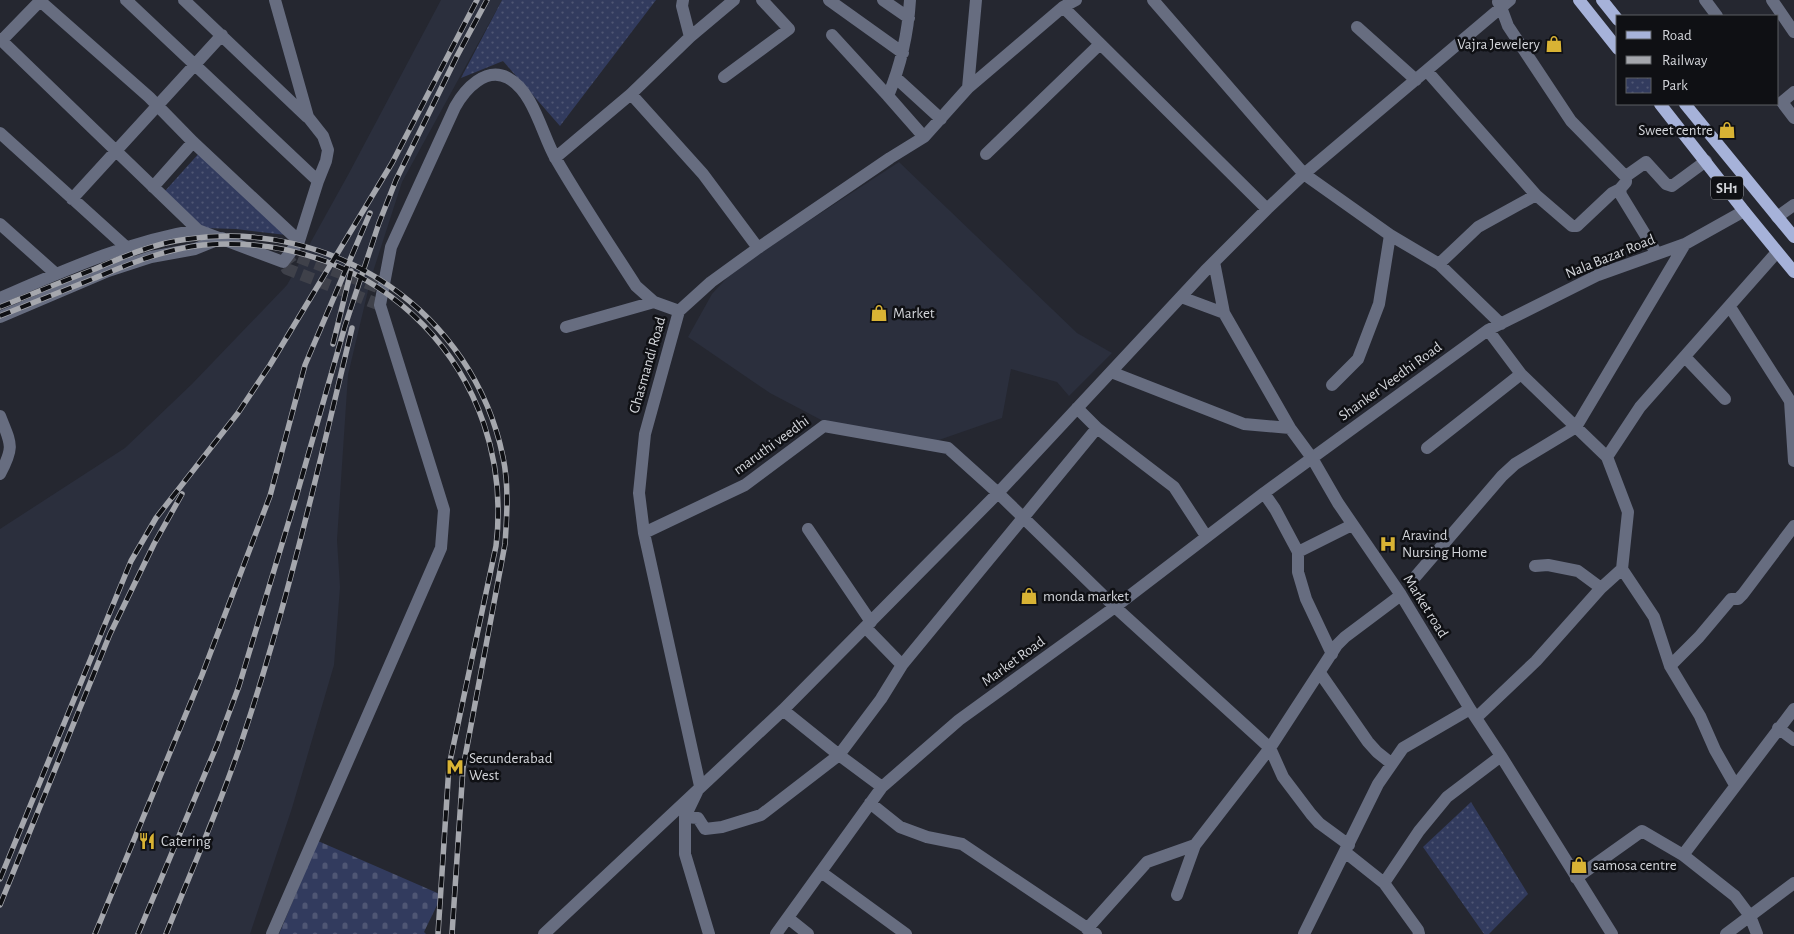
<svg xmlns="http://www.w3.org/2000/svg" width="1794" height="934" viewBox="0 0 1794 934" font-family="'Alegreya Sans',sans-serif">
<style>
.built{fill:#2b2f3d}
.cemetery{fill:url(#cemetery-stones)}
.park{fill:url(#park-dots)}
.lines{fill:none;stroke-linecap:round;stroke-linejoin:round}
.minor-tunnel{stroke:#3f414a;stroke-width:12;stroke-dasharray:12 6;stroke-linecap:butt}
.minor{stroke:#676d80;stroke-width:12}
.major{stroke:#a6b2d9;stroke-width:12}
.rail-casing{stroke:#a5a7ad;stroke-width:5.5}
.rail{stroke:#0f1014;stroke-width:4;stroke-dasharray:11;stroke-linecap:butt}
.labels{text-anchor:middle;stroke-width:5;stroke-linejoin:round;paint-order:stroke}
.shield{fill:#0f1014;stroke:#989a9f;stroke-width:1}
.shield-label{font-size:14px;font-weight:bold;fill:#d3d5da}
.poi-label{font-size:15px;fill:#d3d5da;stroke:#0f1014;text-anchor:start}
.street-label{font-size:15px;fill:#d3d5da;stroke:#0f1014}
</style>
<defs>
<pattern id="cemetery-stones" width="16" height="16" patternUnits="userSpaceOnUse" patternTransform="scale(1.25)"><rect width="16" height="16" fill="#323b5e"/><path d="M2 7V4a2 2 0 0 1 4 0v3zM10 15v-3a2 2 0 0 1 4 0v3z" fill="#4f5674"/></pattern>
<pattern id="park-dots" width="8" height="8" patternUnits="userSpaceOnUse" patternTransform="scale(1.25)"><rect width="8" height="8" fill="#323b5e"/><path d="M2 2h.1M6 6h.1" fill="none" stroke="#4f5674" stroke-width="1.8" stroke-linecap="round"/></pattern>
</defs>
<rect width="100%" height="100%" fill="#252730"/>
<!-- built -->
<path class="built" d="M 441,0 L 502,0 L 402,182 L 371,278 L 348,375 L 337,540 L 340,587 L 334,665 L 292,808 L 250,934 L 0,934 L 0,529 L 125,448 L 192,384 L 287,285 L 348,175 Z
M 899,162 L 1077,333 L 1112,353 L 1069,396 L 1057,382 L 1011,369 L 1002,418 L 936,441 L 825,422 L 770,393 L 688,337 L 712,294 L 735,269 Z"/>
<!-- cemetery -->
<path class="cemetery" d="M 318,841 L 442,895 L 424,932 L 426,934 L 279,934 Z"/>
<!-- park -->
<path class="park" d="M 502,0 L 656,0 L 560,126 L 503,61 L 461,78 Z
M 201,151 L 286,235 L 236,229 L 204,228 L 165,191 Z
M 1471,802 L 1528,894 L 1489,934 L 1484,934 L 1423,847 Z"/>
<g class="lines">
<!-- minor-tunnel -->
<path class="minor-tunnel" d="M 380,305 L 287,269 L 283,262 L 293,255 L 383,289"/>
<!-- minor -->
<path class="minor" d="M 39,0 L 149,97 L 193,142 L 299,241
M 126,0 L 318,181
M 184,0 L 307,117
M 683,0 L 682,6 L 690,37
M 829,0 L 903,53
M 883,0 L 909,18
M 910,0 C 908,34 901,65 888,96 L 924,137
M 1153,0 L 1304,174 L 1390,235 L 1439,264 L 1501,324
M 1705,0 L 1717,16
M 1772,0 L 1794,32
M 1498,2 L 1501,7 L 1508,26 L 1571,121 L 1626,177
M 1063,7 L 1267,209
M 1357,27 L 1416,80
M 832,35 L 888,96
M 0,39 L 198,230 L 283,262 L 299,241 L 318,181 L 326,161 L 328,150 L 323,136 L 308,117 L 275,0
M 1,41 L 40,1
M 1427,71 L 1536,195 L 1478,227 L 1439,264
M 724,77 L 789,29 L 762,0
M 895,77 L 941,119
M 968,88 L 1063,7 L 1076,0
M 1794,92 L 1782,102 L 1794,118
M 631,94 L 703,174 L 758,248
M 0,133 L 126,247 L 129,252
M 986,154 L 1100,44
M 555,158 L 631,94 L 690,37 L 734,0
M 153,187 L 193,142
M 1536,195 L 1572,226 L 1577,226 L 1612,193 L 1620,189
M 72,199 L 222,35
M 1777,217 L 1794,205
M 0,224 L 56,274
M 1657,254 L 1621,195 L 1620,189 L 1626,182 L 1626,177 L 1629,174 L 1646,162 L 1666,184 L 1672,186 L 1706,161
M 1214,262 L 1224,313 L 1290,428 L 1312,458 L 1338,503 L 1401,595 L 1470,709 L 1501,756 L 1612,934
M 1181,297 L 1224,313
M 0,298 C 65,270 129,241 198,230
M 1730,307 L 1790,401 L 1794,461
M 0,317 L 108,271 L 151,257 L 195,249 L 222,238
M 566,327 L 654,302
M 1685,357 L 1725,399
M 1111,372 L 1244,424 L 1290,428
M 1332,385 L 1358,359 L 1379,304 L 1390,235
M 1077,408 L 1097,428 L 1174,487 L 1206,536
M 0,416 C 11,444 15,446 0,474
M 1427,448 L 1521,374 L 1488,330
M 1607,457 L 1640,407 L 1777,252
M 1264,493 L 1275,509 L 1298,552 L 1298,572 L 1306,599 L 1332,654
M 808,529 L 871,622
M 644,533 L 745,485 L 824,426 L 948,448 L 998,493 L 1115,607 L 1270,748 L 1283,777 L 1311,814 L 1319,823 L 1349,845
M 1298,552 L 1352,525
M 1535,566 L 1548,565 L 1578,571 L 1601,588
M 1622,569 L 1654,617 L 1670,666 L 1700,716 L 1715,750 L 1735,785
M 1416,576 L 1502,476 L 1515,464 L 1576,427 L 1685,244
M 865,627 L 902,665
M 1670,666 L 1699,637 L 1731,599 L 1738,599 L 1743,594 L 1794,526
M 1320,673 L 1368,742 L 1377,752 L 1392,764
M 783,710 L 839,755 L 882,787
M 1476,718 L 1536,661 L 1601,588 L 1622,569 L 1628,512 L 1607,457 L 1521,374
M 1778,728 L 1794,740
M 700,786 L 644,533 L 639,493 L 645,434 L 679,311 L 711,282 L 758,248 L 890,158 L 924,137 L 968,88 L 976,0
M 697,792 L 685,817 L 685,854 L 709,934
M 870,803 L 900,827 L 927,837 L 962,844 L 1096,934
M 685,817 L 698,818 L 705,829 L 722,827 L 761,815 L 839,755 L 881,699 L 902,665 L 1097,428
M 1345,852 L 1384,883
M 1683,855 L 1735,896 L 1750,916 L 1757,934
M 821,872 L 906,934
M 1576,878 L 1642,831 L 1683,855 L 1794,709
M 1177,895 L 1195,845 L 1270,748 L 1337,645 L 1345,637 L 1401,595
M 788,918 L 808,934
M 1087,929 L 1147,862 L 1195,845
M 272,934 L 441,548 L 444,510 L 380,305 L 391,247 L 455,107 C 465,89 486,66 508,78 C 534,92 542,135 556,159 C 581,202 609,244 636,286 L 654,302 L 679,311
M 544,934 L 783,710 L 998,493 L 1205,271 L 1267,209 L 1304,174 L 1510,0
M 776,934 L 882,787 L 959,720 L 1115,607 L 1264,493 L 1488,330 L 1598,275 L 1685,244 L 1744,211
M 1304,934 L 1378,784 L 1403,748 L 1470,709
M 1419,934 L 1418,930 L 1384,883 L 1419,831 L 1447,797 L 1501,756
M 1726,934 L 1794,883"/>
<!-- major -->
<path class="major" d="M 1579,0 L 1618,49
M 1602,0 L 1618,20
M 1660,104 L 1744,211 L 1794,272
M 1685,104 L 1794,237"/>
<!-- rail casing -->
<g class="rail-casing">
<path id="rail" d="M 0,307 C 32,294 63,281 95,269 C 125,256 155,243 188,239 C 334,218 473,312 503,457 C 509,486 507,515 505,544 L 463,768 L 452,934
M 0,316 C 32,303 63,291 95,278 C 129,264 165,249 203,245 C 378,230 517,372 496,546 L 449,766 L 438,934
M 333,344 L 351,271
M 0,879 L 131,561 L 156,518 L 238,413 L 270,365 L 392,163 L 477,0
M 0,905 L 110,634 L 154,544 L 182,494
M 95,934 L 202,675 L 270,496 L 305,365 L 370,213
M 138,934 L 217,745 L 239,686 L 295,501 L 345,326 L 379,223 L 396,180 L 457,56 L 487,0
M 166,934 C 192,869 221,804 243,737 C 288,603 319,465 352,328"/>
</g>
<!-- rail -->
<use href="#rail" class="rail"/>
</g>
<!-- icons -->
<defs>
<g id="shop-bare" transform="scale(1.35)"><path d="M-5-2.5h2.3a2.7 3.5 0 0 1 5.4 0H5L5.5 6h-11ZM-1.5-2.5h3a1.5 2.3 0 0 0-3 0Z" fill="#d9b334" stroke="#0f1014" stroke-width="2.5" paint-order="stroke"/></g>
<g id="hospital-bare" transform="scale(1.35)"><path d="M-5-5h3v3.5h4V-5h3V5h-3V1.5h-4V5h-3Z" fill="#d9b334" stroke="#0f1014" stroke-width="2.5" paint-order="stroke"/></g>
<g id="metro-bare" transform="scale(1.35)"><path d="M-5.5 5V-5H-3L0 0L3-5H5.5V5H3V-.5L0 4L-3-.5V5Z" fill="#d9b334" stroke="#0f1014" stroke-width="2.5" paint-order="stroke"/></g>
<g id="restaurant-bare" transform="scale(1.35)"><path d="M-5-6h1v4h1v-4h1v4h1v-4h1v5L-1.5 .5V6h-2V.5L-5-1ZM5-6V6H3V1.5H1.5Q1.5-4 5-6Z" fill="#d9b334" stroke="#0f1014" stroke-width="2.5" paint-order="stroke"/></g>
</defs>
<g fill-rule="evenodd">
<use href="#shop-bare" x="1554" y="44"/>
<use href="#shop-bare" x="1727" y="130"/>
<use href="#shop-bare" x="879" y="313"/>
<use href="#hospital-bare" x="1388" y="544"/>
<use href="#shop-bare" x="1029" y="596"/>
<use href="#metro-bare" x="455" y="767"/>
<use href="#restaurant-bare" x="147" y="841"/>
<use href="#shop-bare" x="1579" y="865"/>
</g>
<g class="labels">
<!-- shield labels -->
<rect class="shield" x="1711" y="176.5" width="32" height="23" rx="4"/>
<g class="shield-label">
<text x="1727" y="193">SH1</text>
</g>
<!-- poi labels -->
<g class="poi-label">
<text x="1540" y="49" text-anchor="end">Vajra Jewelery</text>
<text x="1713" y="135" text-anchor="end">Sweet centre</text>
<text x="893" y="318">Market</text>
<text x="1402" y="540">Aravind<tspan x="1402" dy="17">Nursing Home</tspan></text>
<text x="1043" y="601">monda market</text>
<text x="469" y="763">Secunderabad<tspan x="469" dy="17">West</tspan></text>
<text x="161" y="846">Catering</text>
<text x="1593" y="870">samosa centre</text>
</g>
<!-- street labels -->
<g class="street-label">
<text transform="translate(1610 256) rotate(-22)" y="5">Nala Bazar Road</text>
<text transform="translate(647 365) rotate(-74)" y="5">Ghasmandi Road</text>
<text transform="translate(1390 381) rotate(-36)" y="5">Shanker Veedhi Road</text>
<text transform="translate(771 445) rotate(-36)" y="5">maruthi veedhi</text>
<text transform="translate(1426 606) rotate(58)" y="5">Market road</text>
<text transform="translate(1013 661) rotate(-36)" y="5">Market Road</text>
</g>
</g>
<!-- legend -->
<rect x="1616" y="15" width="162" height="90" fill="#0f1014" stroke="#5d5f63"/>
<rect x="1626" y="31" width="25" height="8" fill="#a6b2d9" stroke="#5d5f63"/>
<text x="1662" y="40" font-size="15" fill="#d3d5da">Road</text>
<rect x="1626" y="56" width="25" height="8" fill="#a5a7ad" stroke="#5d5f63"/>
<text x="1662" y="65" font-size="15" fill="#d3d5da">Railway</text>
<rect x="1626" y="78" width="25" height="15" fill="url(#park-dots)" stroke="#5d5f63"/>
<text x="1662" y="90" font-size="15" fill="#d3d5da">Park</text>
</svg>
